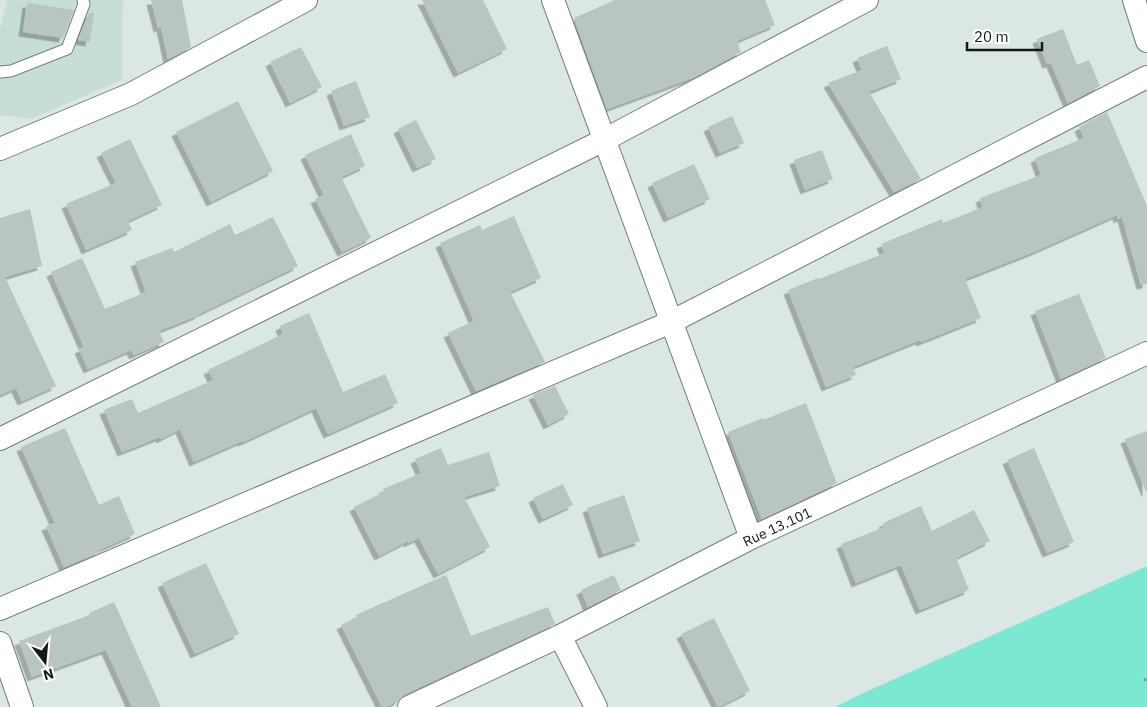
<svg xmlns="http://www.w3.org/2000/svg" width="1147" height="707" viewBox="0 0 1147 707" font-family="'IBM Plex Sans',sans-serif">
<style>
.built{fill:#c7ded8}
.green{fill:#7ce8d2}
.building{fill:#b8c5c2;filter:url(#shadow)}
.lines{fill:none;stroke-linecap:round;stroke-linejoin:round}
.service-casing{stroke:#737f7c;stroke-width:13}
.minor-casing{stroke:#737f7c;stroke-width:24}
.path{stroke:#8c9593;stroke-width:3;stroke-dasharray:2.5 2.5;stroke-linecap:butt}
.service{stroke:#fff;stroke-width:11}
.minor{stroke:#fff;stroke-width:22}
.labels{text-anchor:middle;stroke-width:4.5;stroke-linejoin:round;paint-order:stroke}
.street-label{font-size:14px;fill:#141918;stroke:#fff}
</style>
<defs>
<filter id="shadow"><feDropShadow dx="-4.5" dy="4.5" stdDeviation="0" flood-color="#0004"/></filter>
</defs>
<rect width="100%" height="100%" fill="#dae7e4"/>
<!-- built -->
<path class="built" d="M 7,0 L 123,0 L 122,80 L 31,119 L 0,115 L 0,28 Z"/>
<!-- green -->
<path class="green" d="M 1147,566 L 1147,707 L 835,707 L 870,690 Z"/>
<!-- building -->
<path class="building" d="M 151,0 L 182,0 L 191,47 L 168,59 L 161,27 L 158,28 Z
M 422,0 L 483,0 L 507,49 L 458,73 Z
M 615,0 L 765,0 L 775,25 L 737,41 L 741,52 L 692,78 L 607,109 L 574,18 Z
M 27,3 L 74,10 L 63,38 L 23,32 Z
M 89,13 L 94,13 L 90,42 L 78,40 Z
M 1063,29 L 1077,65 L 1089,60 L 1100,86 L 1068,103 L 1051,63 L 1047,64 L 1037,39 Z
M 887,46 L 901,79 L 869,92 L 921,179 L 894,192 L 828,83 L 862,70 L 857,58 Z
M 301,47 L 322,87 L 290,103 L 270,62 Z
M 356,81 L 370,117 L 344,126 L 331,91 Z
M 238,101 L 273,171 L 211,202 L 176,132 Z
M 1107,112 L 1147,206 L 1147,284 L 1141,285 L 1122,217 L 1118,219 L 1117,215 L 1036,251 L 965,279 L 981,318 L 921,342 L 920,340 L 853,367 L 856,375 L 826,387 L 788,290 L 818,278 L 819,279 L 885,253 L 881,244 L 942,219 L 943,223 L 983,207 L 980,198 L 1041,175 L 1035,158 L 1084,138 L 1079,127 Z
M 732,116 L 744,143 L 720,153 L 708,127 Z
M 416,120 L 436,159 L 417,168 L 398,129 Z
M 351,134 L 365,166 L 341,177 L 371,238 L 342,252 L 315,199 L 324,195 L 305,155 Z
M 130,139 L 162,205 L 128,221 L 132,230 L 86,250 L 66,204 L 116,183 L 101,153 Z
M 822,150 L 833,179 L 805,190 L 794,160 Z
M 694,164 L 710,199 L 668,218 L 652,183 Z
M 30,209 L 42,266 L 5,277 L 56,386 L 22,401 L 16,388 L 0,395 L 0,218 Z
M 514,216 L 541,278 L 510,292 L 545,362 L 476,391 L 448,333 L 474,321 L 440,243 L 480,225 L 482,230 Z
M 273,217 L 298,266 L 199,314 L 199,315 L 159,331 L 164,342 L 134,355 L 131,350 L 88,369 L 79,349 L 84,347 L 51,272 L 82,258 L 105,309 L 146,292 L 135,262 L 172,248 L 174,252 L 230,224 L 235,235 Z
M 1079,294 L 1106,358 L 1061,379 L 1035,311 Z
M 309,313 L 343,392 L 385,374 L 398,403 L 328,434 L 316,408 L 243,442 L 242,441 L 194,462 L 180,429 L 161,439 L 160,437 L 122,452 L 104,410 L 132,399 L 138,413 L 213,380 L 208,370 L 283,334 L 280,326 Z
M 555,386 L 569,414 L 548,425 L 533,395 Z
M 806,403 L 837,483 L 762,519 L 728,432 L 763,418 L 763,420 Z
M 65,428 L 99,505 L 119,496 L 135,534 L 99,550 L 100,552 L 64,567 L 46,526 L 55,523 L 21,447 Z
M 1147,431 L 1147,492 L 1146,492 L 1125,439 Z
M 441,448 L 448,465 L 489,452 L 500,486 L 464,497 L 490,547 L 438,574 L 419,538 L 408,543 L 408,541 L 379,556 L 354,507 L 384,492 L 383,489 L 421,473 L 415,459 Z
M 1034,448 L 1074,542 L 1047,553 L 1007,460 Z
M 563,484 L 573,505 L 543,519 L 533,498 Z
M 624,495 L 640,541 L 603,554 L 587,508 Z
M 921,506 L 932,531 L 974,510 L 990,541 L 956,558 L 969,590 L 920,610 L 901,565 L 856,583 L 841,544 L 885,527 L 883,523 Z
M 206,563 L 239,634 L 195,654 L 162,583 Z
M 446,575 L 471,636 L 548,607 L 555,624 L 403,695 L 398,701 L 385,707 L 382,707 L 341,625 L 357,617 L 356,615 Z
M 614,575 L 621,590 L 588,607 L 581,590 Z
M 114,602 L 161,707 L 132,707 L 106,650 L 32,677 L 19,641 L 90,615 L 89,613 Z
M 714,618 L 750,691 L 718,707 L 681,634 Z"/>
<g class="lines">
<!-- service casing -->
<g class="service-casing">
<path id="service" d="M 0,72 L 11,71 L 67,49 L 84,4 L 83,0"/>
</g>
<!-- minor casing -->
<g class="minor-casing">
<path id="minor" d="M 553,0 L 751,538
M 1134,0 L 1147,41
M 0,149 L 131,94 L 306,0
M 0,439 L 604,140 L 867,0
M 0,609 L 671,322 L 1147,77
M 560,636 L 596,707
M 0,643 L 22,707
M 409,707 L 560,636 L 751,538 L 1147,353"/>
</g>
<!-- path -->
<path class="path" d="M 1144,680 L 1147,679"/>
<!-- service -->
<use href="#service" class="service"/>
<!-- minor -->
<use href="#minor" class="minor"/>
</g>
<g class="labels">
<!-- street labels -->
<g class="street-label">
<text transform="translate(777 527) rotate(-25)" y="5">Rue 13.101</text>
</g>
</g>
<!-- north arrow -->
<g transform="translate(45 662) rotate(164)" stroke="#ffffff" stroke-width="4" paint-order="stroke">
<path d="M0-4L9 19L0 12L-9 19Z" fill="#141918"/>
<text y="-8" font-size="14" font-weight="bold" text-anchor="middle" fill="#141918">N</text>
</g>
<!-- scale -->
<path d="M967 42v8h75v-8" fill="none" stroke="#141918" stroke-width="2.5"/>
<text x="974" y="42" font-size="15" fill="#141918" stroke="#ffffff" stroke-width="4" paint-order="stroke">20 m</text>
</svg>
